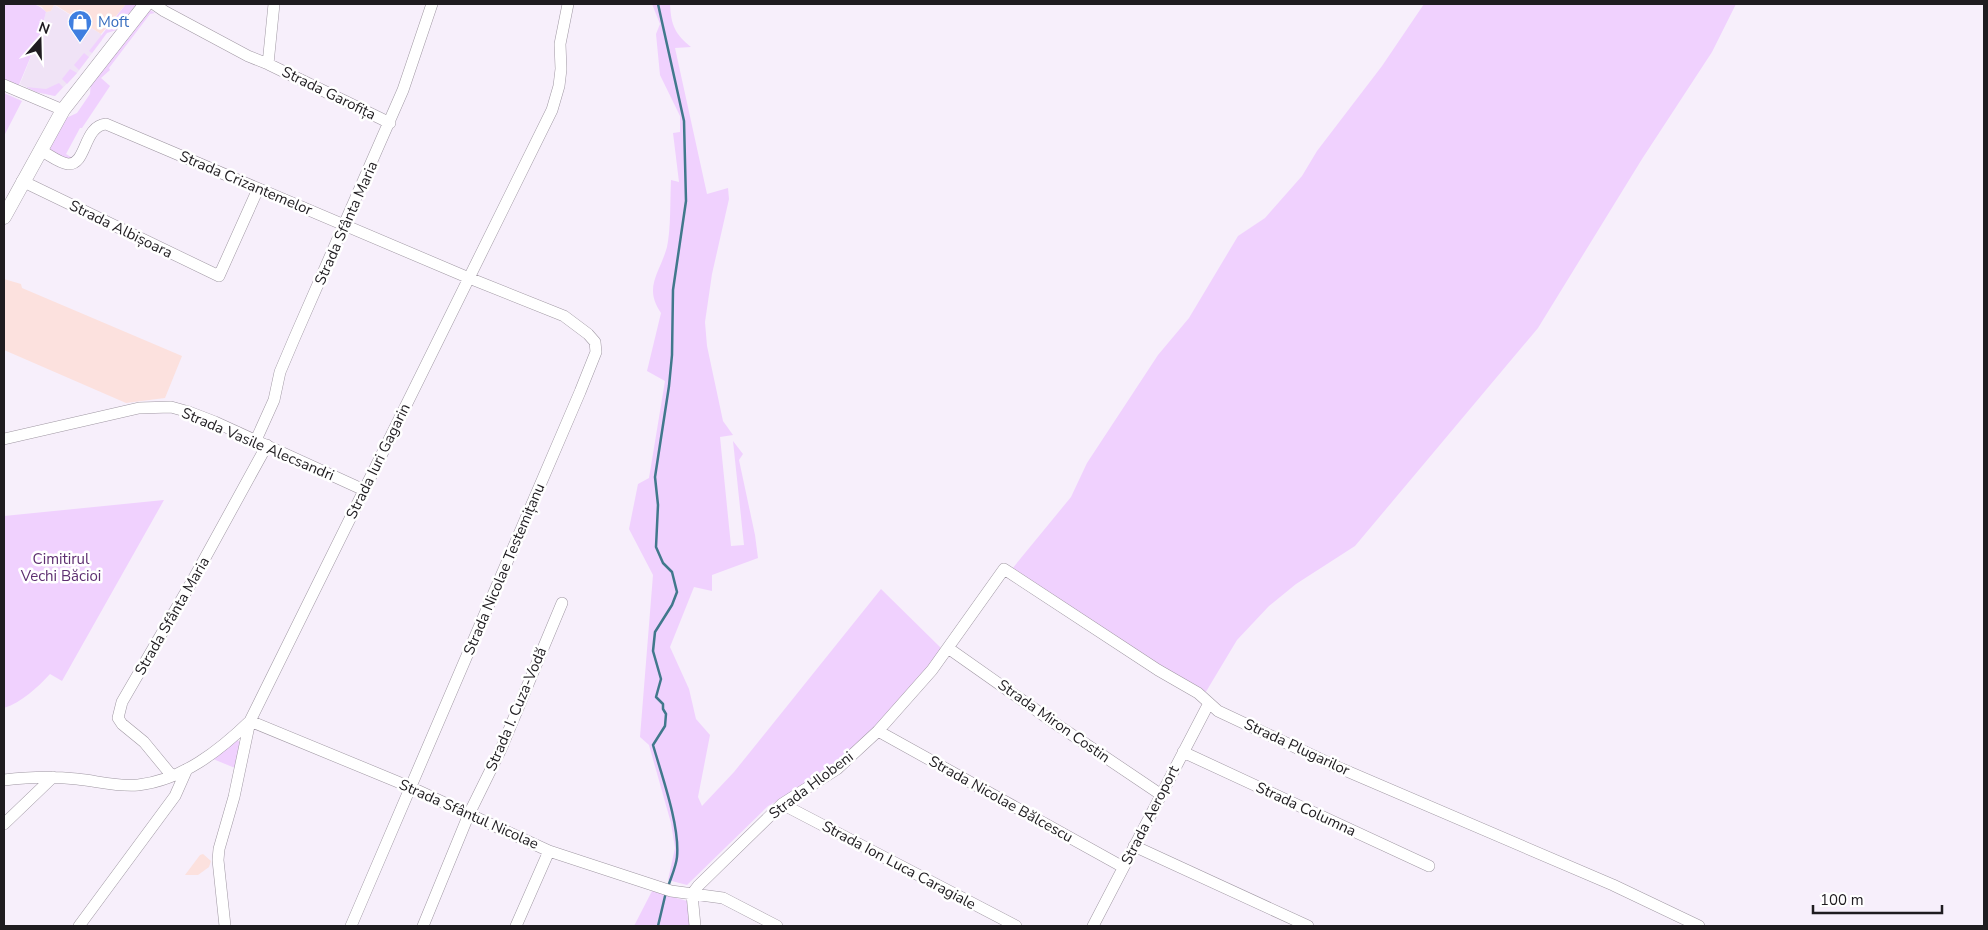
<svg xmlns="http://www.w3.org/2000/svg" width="1988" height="930" viewBox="0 0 1988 930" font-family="'Nunito Sans',sans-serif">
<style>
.built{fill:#f0e3f6}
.industrial{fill:#fce1de}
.green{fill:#f0d1fe}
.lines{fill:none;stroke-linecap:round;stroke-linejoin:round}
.stream{stroke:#41788c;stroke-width:2.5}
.minor-casing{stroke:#a098a3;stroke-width:12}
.major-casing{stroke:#a098a3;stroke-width:15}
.minor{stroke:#fff;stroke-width:11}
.major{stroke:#fff;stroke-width:14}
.labels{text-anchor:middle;stroke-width:5;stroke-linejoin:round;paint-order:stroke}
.shop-label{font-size:15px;fill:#366cbe;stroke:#fff;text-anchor:start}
.street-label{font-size:15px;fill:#1f1c20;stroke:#fff}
.park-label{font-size:15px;fill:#5e2f71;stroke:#fff}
</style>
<rect width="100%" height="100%" fill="#f7effb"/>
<!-- built -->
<path class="built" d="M 54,5 L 101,34 L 102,40 L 77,73 L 55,96 L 36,92 L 20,84 L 41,32 L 46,12 L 51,11 Z"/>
<!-- industrial -->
<path class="industrial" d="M 35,4 L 126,4 L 101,34 L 57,6 L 54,5 L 51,11 L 46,12 L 42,7 Z
M 4,279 L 21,284 L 22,288 L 182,356 L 165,398 L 126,403 L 4,350 Z
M 203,854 L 211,861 L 209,867 L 198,875 L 185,875 L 200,855 Z"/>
<!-- green -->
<path class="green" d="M 4,4 C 18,4 36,0 46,12 L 41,32 L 18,87 L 4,81 Z
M 126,4 L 140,4 L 120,29 L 107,33 L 92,53 L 89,51 Z
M 652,4 L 670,4 C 671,25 675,34 691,47 L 675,48 L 707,194 L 728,188 L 729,199 L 712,274 L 705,322 L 707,346 L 723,421 L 733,435 L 720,437 L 731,546 L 744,545 L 733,441 L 743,454 L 739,460 L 755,535 L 758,558 L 712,575 L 712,591 L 694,587 L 670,647 L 689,689 L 696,719 L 710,735 L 698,797 L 702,806 L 734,772 L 881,589 L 942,649 L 878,727 L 834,769 L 768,806 L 687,885 L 668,880 L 675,848 L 671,823 L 649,745 L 640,737 L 653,575 L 629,529 L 638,484 L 649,478 L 665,381 L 647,371 L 661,313 C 643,287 660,273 667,247 C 671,229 670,200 671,180 L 679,182 L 673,133 L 680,132 L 680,116 L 660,75 L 656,34 L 660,24 Z
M 1424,4 L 1736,4 L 1712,52 L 1642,159 L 1538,328 L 1355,546 L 1296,584 L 1269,606 L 1237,640 L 1204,695 L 1012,569 L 1071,497 L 1087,463 L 1158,355 L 1189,318 L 1238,236 L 1265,218 L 1302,176 L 1317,151 L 1382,66 Z
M 147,8 L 155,13 L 150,14 L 109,68 L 110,70 L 101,78 L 110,86 L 82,128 L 80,128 L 66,154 L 74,159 L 68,161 L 46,148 L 64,119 L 77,113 L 90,94 L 91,81 Z
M 84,53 L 89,57 L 79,70 L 74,65 Z
M 70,69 L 77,73 L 67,84 L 62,79 Z
M 59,83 L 63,87 L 55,96 L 36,92 L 26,87 L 46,89 Z
M 4,93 L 22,101 L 4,136 Z
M 164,500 L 62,681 L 50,674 C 37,688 22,702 4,708 L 4,516 Z
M 237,740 L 241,743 L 235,768 L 213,759 Z
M 652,891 L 687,901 L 691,926 L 634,926 Z"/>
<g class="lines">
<!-- stream -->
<path class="stream" d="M 658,4 L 684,121 L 686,201 L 673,290 L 672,355 L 669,386 L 655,477 L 658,505 L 656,547 L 663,563 L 672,572 L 677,592 L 672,605 L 655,632 L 653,651 L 661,679 L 656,697 L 663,704 L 663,709 L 666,714 L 665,726 L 653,745 C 662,776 680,826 677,857 C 676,867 671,877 668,887
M 658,926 L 666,892"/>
<!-- minor casing -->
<g class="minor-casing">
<path id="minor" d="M 154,4 L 164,11 L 248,56 L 268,64 L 390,123
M 268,64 L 274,4
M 4,85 L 63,110
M 40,150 C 48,154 59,163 68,164 C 87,165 83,126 106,124 L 469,278 L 564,316 L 588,334 L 595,342 L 596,352 L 580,392 L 351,926
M 22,181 L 219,276 L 258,189
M 4,439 L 139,408 L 171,407 L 189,412 L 215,422 L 364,490
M 256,440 L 274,400 L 280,372 L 294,339 L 403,90 L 432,4
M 948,648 L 1053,722 L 1160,794
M 878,731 L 1123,867
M 1183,752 L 1429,866
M 172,776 L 144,742 L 122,724 L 118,718 L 122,702 L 194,578 L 267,445
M 4,780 C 28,777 52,776 77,779 C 97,781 118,787 138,785 C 182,780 219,751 250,721 L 410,787 L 549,851 L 671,891 L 723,898 L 777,926
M 782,804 L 1016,926
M 4,824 L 53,777
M 1134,846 L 1308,926
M 79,926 L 175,796 L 187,769
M 225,926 L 218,860 L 219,849 L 234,797 L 250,721 L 552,110 L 559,86 L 561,69 L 560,44 L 568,4
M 423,926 L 469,814 L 501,749 L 562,603
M 516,926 L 549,851
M 695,926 L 692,894 L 698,886 L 782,804 L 837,769 L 878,731 L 932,670 L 1004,569 L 1158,670 L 1198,693 L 1218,711 L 1335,766 L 1613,885 L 1699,926
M 1093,926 L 1209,703"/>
</g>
<!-- major casing -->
<g class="major-casing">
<path id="major" d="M 4,217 L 63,110 L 146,4"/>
</g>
<!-- minor -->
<use href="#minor" class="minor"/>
<!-- major -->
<use href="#major" class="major"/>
</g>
<!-- icons -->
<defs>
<g id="shop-pin" transform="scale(1.25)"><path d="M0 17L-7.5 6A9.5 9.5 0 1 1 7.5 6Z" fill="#3f7fe0" stroke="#fff"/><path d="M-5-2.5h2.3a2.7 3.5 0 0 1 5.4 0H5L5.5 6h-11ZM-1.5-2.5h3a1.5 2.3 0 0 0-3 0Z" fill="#fff"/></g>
</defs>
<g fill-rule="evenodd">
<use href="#shop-pin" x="80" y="22"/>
</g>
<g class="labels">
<!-- shop labels -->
<g class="shop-label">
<text x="98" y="27">Moft</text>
</g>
<!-- street labels -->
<g class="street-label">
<text transform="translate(329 93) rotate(26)" y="5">Strada Garofița</text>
<text transform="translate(246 183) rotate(23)" y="5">Strada Crizantemelor</text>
<text transform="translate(346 223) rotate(-66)" y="5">Strada Sfânta Maria</text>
<text transform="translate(121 229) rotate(26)" y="5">Strada Albișoara</text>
<text transform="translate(258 444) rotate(23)" y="5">Strada Vasile Alecsandri</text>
<text transform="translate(378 461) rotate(-64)" y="5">Strada Iuri Gagarin</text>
<text transform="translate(504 569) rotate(-67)" y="5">Strada Nicolae Testemițanu</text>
<text transform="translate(172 616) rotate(-60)" y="5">Strada Sfânta Maria</text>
<text transform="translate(516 709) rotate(-67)" y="5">Strada I. Cuza-Vodă</text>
<text transform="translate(1054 721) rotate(35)" y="5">Strada Miron Costin</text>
<text transform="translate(1297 747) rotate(25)" y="5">Strada Plugarilor</text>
<text transform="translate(811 785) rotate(-37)" y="5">Strada Hlobeni</text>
<text transform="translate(1001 799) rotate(29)" y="5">Strada Nicolae Bălcescu</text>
<text transform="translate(1306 809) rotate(25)" y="5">Strada Columna</text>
<text transform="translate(469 814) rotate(24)" y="5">Strada Sfântul Nicolae</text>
<text transform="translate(1150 815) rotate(-63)" y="5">Strada Aeroport</text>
<text transform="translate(899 865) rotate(28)" y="5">Strada Ion Luca Caragiale</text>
</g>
<!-- park labels -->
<g class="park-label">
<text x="61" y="564">Cimitirul<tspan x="61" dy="17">Vechi Băcioi</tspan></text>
</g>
</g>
<!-- border -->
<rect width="1988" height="930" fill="none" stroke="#1f1c20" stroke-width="10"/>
<!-- north arrow -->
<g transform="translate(40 40) rotate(20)" stroke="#ffffff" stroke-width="4" paint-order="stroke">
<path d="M0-4L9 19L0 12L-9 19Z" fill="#1f1c20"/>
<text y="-8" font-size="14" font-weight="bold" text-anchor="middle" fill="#1f1c20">N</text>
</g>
<!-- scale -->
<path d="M1813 905v8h129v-8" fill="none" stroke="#1f1c20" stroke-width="2.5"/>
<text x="1820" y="905" font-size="15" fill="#1f1c20" stroke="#ffffff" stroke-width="4" paint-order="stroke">100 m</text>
</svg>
